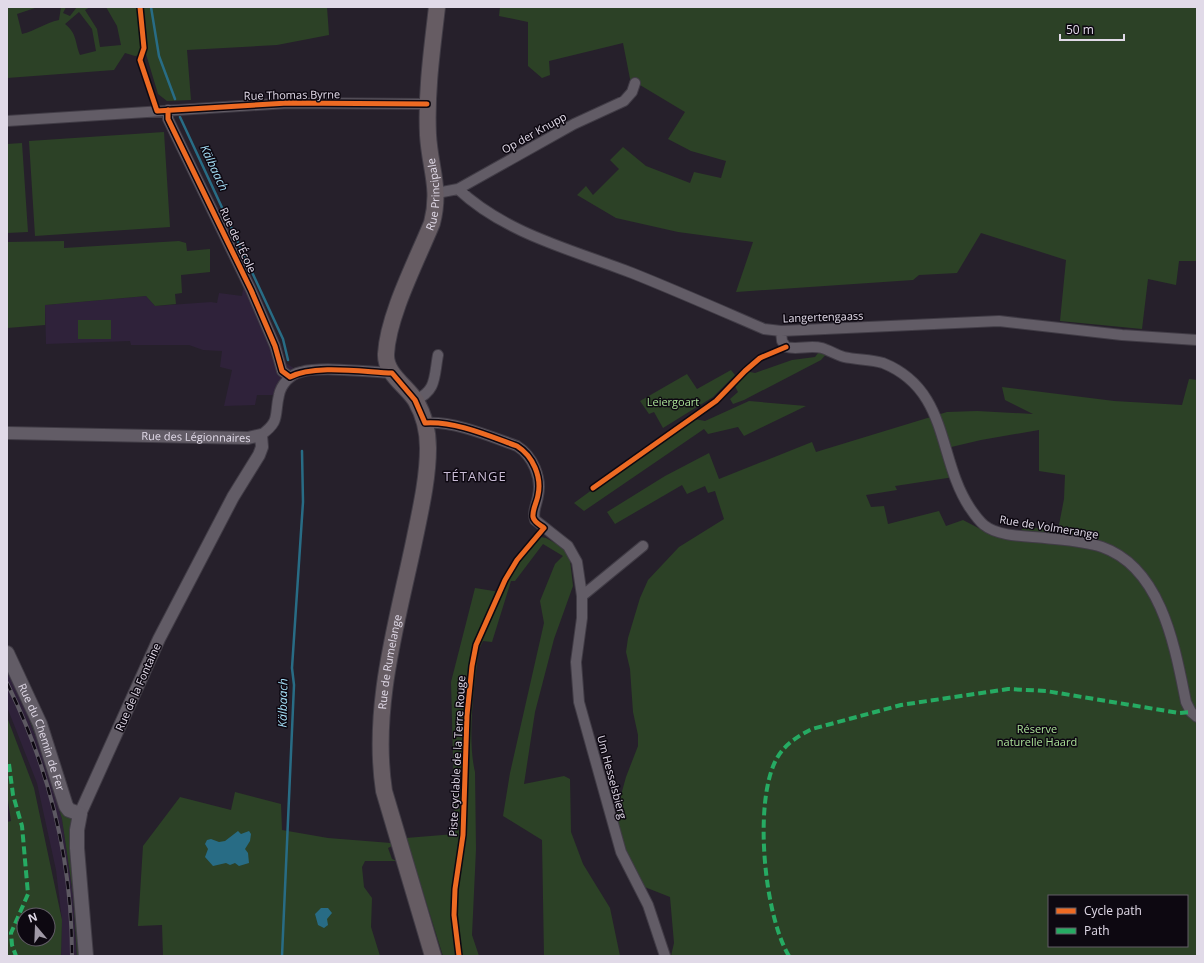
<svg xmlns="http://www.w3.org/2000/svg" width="1204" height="963" viewBox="0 0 1204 963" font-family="'Open Sans',sans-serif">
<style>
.built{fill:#2f223a}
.green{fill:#2c4126;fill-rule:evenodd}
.water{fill:#286c85}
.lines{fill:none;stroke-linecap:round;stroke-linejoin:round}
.stream{stroke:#286c85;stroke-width:2.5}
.minor-casing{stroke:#413c46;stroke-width:12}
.tertiary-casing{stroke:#413c46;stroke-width:14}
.secondary-casing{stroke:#413c46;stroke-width:16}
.primary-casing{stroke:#413c46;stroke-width:18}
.minor{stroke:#625c66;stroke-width:10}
.tertiary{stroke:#625c66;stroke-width:12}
.secondary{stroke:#625c66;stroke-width:14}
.primary{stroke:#665c63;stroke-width:16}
.rail-casing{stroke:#5d5962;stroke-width:4}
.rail{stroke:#0d0811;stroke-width:2.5;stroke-dasharray:8;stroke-linecap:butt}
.quiet{stroke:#26ab63;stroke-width:4;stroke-dasharray:8 4;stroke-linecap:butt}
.cycleway-casing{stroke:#0d0811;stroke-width:8}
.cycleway{stroke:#ed6a23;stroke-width:5}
.labels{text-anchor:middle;stroke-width:3;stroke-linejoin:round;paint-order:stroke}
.street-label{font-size:11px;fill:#e1dae8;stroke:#0d0811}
.park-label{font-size:11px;fill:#aae197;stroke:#0d0811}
.water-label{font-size:12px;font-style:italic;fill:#a3ddf5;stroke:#0d0811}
.quarter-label{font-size:13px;letter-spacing:1px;fill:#cabdd7;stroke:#0d0811}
</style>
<rect width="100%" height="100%" fill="#26202b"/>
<!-- built -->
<path class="built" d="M 243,289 L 254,290 L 284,362 L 300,372 L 279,395 L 257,395 L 255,405 L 224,406 L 232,370 L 220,367 L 222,351 L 203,350 L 189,345 L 131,345 L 130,341 L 46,344 L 45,305 L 146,296 L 155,306 L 211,302 L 217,303 L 219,293 L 242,296 Z
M 7,671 L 26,711 L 43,755 L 62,819 L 73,894 L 77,956 L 61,956 L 62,920 L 56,870 L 37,783 L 7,707 Z"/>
<!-- green -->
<path class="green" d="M 7,7 L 38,7 L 17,14 L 22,34 C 35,31 45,23 59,20 L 61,7 L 66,7 L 63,13 L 70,16 L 77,7 L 90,7 L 85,10 L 97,29 L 100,47 L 121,45 L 117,26 L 106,7 L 327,7 L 329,35 L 277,45 L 187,50 L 191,100 L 167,101 L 158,94 L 146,54 L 135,56 L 125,53 L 114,70 L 7,78 ZM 79,12 L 92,29 L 96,51 L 80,55 C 75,43 77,33 65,24 Z
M 500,7 L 1197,7 L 1197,261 L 1179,261 L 1176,285 L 1148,279 L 1142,329 L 1060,321 L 1066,260 L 981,233 L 957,273 L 919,275 L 913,280 L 736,292 L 753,242 L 678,232 L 616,218 L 577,195 L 586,186 L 593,195 L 619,169 L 610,160 L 623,147 L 646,166 L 690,183 L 694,172 L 721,178 L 726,161 L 691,151 L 668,139 L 685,112 L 640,85 L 631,84 L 623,43 L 549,61 L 550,75 L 542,78 L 528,66 L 528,22 L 499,16 Z
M 164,132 L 170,227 L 35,236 L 29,141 Z
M 22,143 L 28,232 L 7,233 L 7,144 Z
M 64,241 L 64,248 L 179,241 L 186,243 L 187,251 L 210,249 L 210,272 L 181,275 L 182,293 L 175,294 L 176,304 L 155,306 L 146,296 L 45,305 L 45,325 L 7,328 L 7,242 Z
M 78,320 L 111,320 L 111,339 L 78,339 Z
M 822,348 L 829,351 L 821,360 L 744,400 L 733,404 L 730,399 L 738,392 L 735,386 L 737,379 L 745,371 L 755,373 L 792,360 L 815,357 Z
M 731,370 L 735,375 L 713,397 L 663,428 L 654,412 L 649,414 L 640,401 L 687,374 L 697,389 Z
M 1189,379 L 1197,380 L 1197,956 L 671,956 L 674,943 L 670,897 L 637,884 L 613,824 L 626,777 L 638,746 L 638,735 L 633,712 L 630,669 L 626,652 L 628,638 L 640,598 L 648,580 L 679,547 L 724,519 L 715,491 L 708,493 L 705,486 L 687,494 L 682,485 L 615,524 L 607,512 L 665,476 L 709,453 L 719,479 L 812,442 L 816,452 L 947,412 L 977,411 L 1033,414 L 1005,400 L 1002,387 L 1114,401 L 1182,405 ZM 1039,430 L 1039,471 L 1065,475 L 1064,499 L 1058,530 L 1025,527 L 1014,535 L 990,534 L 963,520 L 946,526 L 939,511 L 888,524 L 884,506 L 871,507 L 866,495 L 897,490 L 895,486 L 954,477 L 947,448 L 981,440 ZM 1049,896 L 1187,896 L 1187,946 L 1049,946 Z
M 749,401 L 806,406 L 744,436 L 738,427 L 708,434 L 704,429 L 584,511 L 574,503 L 690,418 L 705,421 Z
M 536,536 L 546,538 L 564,548 L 570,560 L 573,586 L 554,639 L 535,712 L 524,784 L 564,776 L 570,779 L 571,832 L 583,864 L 610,908 L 620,956 L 544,956 L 542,840 L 503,816 L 510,773 L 544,623 L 540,601 L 555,564 L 563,556 L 543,544 L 515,581 L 511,581 L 492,642 L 483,641 L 479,649 C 474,684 467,739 475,772 L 476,849 L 472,935 L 479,956 L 443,956 L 406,838 L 455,834 L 451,682 L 475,588 L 500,592 L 517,560 Z
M 7,660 L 18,682 L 64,811 L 72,819 L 83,956 L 77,956 L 73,894 L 62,819 L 43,755 L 26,711 L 7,671 Z
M 7,717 L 34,788 L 62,920 L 61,956 L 7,956 L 7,822 L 11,821 L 7,794 ZM 24,915 L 48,915 L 48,939 L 24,939 Z
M 235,792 L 281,804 L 282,830 L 328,838 L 391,843 L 392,846 L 388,848 L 392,859 L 397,861 L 365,861 L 362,867 L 364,887 L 372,898 L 371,927 L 380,956 L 163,956 L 162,925 L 138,926 L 143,846 L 180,797 L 231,810 Z"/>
<!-- water -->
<path class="water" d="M 238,831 L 241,834 L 249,831 L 251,834 L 250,841 L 245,849 L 248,853 L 249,863 L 239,866 L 235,863 L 230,865 L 226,863 L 213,866 L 205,857 L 208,849 L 205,844 L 207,840 L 211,839 L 219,842 L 225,841 Z
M 321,908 L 328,908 L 332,913 L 327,919 L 328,925 L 324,928 L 318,925 L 315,914 Z"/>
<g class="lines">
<!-- stream -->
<path class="stream" d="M 151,7 L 159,56 L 175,99
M 180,117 L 283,339 L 288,360
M 282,956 L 294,685 L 292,668 L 303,502 L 302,451"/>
<!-- minor casing -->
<g class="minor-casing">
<path id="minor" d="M 168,110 L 168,119 L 251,290 L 275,346 L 282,371 L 290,377
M 7,121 L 288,103 L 427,104
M 458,189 C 506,234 573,250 632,273 C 677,291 720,310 764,329 L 781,331 L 999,321 L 1122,335 L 1197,340
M 437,193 L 458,189 L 574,124 L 624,101 L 632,92 L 635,83
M 781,331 L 782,341 L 786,347 C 798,350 809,345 822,348 C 829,350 836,355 844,357 C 857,360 871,359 883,363 C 950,390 937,459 970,508 C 974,514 978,520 984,525 C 999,537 1027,536 1045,538 C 1064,540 1084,541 1102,547 C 1162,568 1175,648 1186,702 L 1191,712 L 1197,717
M 415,400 C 437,391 434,376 438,355
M 425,423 C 455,421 489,436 517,446 C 533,456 542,478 538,496 C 537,504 532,512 535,520 L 568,546 L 577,562 L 582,596 L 582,618 L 576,662 L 579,702 L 621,852 L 648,905 L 665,956
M 261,435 C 281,421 274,415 279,395 C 281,385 290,374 301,372 C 322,366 368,372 392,373
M 582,596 L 643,546"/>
</g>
<!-- tertiary casing -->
<g class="tertiary-casing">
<g id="tertiary">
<path id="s1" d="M 7,433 L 248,438 L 261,435 L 262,447 L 259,455 L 233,497 L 159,639 L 80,814"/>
</g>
</g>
<!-- secondary casing -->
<g class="secondary-casing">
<g id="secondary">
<path id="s2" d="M 7,653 L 40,724 L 66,806 L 69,810 L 80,814 L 77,830 L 77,848 L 86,956"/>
</g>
</g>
<!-- primary casing -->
<g class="primary-casing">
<g id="primary">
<path id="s3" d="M 433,956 L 384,791 C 371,706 398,620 415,537 C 421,508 428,477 428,448 C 428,432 424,415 416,401 C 407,386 385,374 386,354 C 388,315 417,260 432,223 C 441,188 430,169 428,135 C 426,92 432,50 437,7"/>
</g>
</g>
<!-- minor -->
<use href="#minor" class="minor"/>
<!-- tertiary -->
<use href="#tertiary" class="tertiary"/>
<!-- secondary -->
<use href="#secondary" class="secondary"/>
<!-- primary -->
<use href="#primary" class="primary"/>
<!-- rail casing -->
<g class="rail-casing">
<path id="rail" d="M 7,683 C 49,768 72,861 72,956"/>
</g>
<!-- rail -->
<use href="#rail" class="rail"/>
<!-- quiet -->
<path class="quiet" d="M 9,764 L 13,795 L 22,826 L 28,894 L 11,933 L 12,945 L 16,956
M 789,956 C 764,915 753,800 777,758 C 785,744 798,736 812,729 L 901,705 L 1008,689 L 1046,691 L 1179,713 L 1191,712"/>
<!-- cycleway casing -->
<g class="cycleway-casing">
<path id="cycleway" d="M 140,7 L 144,48 L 140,60 L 157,111 L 288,103 L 427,104
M 168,110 L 168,119 L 251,290 L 275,346 L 282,371 L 290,377 C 314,364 364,372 392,373 L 415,400 L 425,423 C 455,421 489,436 517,446 C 533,456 542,477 538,495 C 537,502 532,510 533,517 C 534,522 540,525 544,528 L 517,560 L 505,580 L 476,645 L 472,666 L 467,715 L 463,835 L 455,889 L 454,915 L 459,956
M 593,488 L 716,401 L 745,371 L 760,358 L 786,347"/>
</g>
<!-- cycleway -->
<use href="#cycleway" class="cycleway"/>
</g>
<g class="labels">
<!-- street labels -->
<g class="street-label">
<text transform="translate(292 95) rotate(-1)" y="4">Rue Thomas Byrne</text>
<text transform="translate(534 133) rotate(-29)" y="4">Op der Knupp</text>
<text dy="4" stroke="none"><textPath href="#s3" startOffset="794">Rue Principale</textPath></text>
<text transform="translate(238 240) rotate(65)" y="4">Rue de l'École</text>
<text transform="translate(823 317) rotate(-2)" y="4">Langertengaass</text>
<text dy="4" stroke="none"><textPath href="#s1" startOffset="189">Rue des Légionnaires</textPath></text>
<text transform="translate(1049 527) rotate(9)" y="4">Rue de Volmerange</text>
<text dy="4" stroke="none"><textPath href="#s3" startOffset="302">Rue de Rumelange</textPath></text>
<text transform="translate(138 687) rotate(-66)" y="4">Rue de la Fontaine</text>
<text dy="4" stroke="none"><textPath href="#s2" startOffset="91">Rue du Chemin de Fer</textPath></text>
<text transform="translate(457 756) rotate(-87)" y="4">Piste cyclable de la Terre Rouge</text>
<text transform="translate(612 777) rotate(75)" y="4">Um Hesselsbierg</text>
</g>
<!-- park labels -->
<g class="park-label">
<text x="673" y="406">Leiergoart</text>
<text x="1037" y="733">Réserve<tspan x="1037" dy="13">naturelle Haard</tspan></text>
</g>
<!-- water labels -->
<g class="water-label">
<text transform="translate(214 168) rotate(65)" y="4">Kälbaach</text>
<text transform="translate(283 703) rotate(-89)" y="4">Kälbaach</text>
</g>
<!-- quarter labels -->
<g class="quarter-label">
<text x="475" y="481">TÉTANGE</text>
</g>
</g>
<!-- border -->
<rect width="1204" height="963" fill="none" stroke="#e1dae8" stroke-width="16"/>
<!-- legend -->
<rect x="1048" y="895" width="140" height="52" fill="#0d0811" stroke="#625c67"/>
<rect x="1056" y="908" width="20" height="6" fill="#ed6a23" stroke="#625c67"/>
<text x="1084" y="915" font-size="12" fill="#e1dae8">Cycle path</text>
<rect x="1056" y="928" width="20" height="6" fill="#26ab63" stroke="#625c67"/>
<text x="1084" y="935" font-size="12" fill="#e1dae8">Path</text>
<!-- north arrow -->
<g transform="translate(36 927) rotate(341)"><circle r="19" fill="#0d0811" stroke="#625c67"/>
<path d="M0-3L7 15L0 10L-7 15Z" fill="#a099a6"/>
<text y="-6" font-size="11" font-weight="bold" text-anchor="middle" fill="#e1dae8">N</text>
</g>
<!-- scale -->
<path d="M1060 34v6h64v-6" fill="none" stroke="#e1dae8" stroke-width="2"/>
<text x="1066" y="34" font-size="12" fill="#e1dae8" stroke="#0d0811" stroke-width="3" paint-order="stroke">50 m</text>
</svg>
